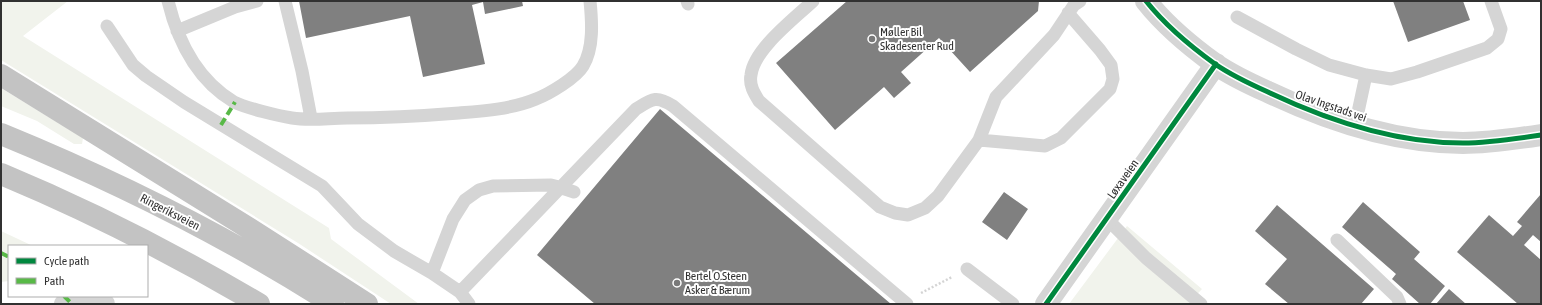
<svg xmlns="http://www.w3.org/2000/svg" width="1542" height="305" viewBox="0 0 1542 305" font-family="'Asap Condensed',sans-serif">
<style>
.green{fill:#f1f3ec}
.building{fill:#808080}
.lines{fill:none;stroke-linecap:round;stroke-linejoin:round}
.path{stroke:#d4d4d4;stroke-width:2.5;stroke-dasharray:2 2;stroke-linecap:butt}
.lane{stroke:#d5d5d5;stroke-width:13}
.street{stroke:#d5d5d5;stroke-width:22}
.highway{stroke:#c3c3c3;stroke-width:22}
.quiet{stroke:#58b947;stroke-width:4;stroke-dasharray:8 4;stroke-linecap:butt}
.cycleway-casing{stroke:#fff;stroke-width:8}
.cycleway{stroke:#00873e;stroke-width:5}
.poi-dot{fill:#797979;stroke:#fff;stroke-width:1.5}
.labels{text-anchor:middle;stroke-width:4;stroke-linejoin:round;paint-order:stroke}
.poi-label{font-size:12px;fill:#313131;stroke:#fff;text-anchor:start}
.street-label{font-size:12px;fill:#313131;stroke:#fff}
</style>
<rect width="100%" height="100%" fill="#fff"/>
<!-- green -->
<path class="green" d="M 1,1 L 68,1 L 23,36 L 329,228 L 331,239 L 419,304 L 391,304 L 298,243 L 1,60 Z
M 1,88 L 83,138 L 82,144 L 74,144 L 37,121 L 1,106 Z
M 1127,226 L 1202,289 L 1188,304 L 1069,304 Z
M 1,231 L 33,246 L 9,246 L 9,281 L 1,282 Z"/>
<!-- building -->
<path class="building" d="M 299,1 L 522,1 L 523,6 L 485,14 L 483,2 L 472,5 L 485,64 L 423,77 L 410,16 L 306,38 Z
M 847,1 L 1039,1 L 1038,11 L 970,72 L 939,38 L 901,72 L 911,83 L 894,98 L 884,87 L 835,130 L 776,63 Z
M 1393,1 L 1463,1 L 1470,20 L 1408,42 Z
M 660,109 L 891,304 L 595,304 L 537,255 Z
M 1004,192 L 1028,209 L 1007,240 L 982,222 Z
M 1541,194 L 1541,242 L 1533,235 L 1524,245 L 1541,260 L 1541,304 L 1518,304 L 1457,252 L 1489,215 L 1513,236 L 1522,226 L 1517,222 Z
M 1363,202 L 1420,252 L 1414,259 L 1445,286 L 1430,304 L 1420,304 L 1392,279 L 1396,274 L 1342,227 Z
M 1277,205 L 1374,289 L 1361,304 L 1289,304 L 1265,284 L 1287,259 L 1255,231 Z
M 1449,289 L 1466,304 L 1436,304 Z"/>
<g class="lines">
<!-- path -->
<path class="path" d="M 921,293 L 952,277"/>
<!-- lane -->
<path class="lane" d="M 168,1 C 178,42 197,80 234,102 C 246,108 279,116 292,118 C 310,121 329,118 347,118 C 384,118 422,116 459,113 C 484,111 512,109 536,99 C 549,94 576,78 583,66 C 594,48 592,21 590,1
M 285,1 L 302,71 L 311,118
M 687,1 L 688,4
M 813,1 C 794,19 754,49 751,75 C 749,85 754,93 759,101 L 880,207 L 895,213 L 908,215 L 925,208 L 938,196 L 979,140 L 996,97 L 1054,35 L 1074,5 L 1080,1
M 1237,17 L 1296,49 L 1329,65 L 1366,75 L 1391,79 L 1417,72 L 1487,48 L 1498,39 L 1501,29 L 1491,1
M 107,26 L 133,65 L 146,76 L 184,102 L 322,186 L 358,224 L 394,251 L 432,273 L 460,292 L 469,304
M 177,31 L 235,7 L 257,1
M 1355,126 L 1366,75
M 979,140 L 1045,146 L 1061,138 L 1110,89 L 1113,79 L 1111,65 L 1100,50 L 1068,13
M 1107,219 L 1146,258 L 1201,304
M 1337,240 L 1397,297 L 1400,304
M 967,269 L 1013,304
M 432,273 L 453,219 L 465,200 L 479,190 L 493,186 L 551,185 L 559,187 L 574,192
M 460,292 L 636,109 C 652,99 656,95 673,106 L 907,304"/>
<!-- street -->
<path class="street" d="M 1146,1 C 1165,25 1190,46 1215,64 C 1231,75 1250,84 1268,92 C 1329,121 1395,143 1463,143 C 1489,143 1515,139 1541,135
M 65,304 L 70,302 L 104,304
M 1046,304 L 1216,64"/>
<!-- highway -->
<path class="highway" d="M 1,75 L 258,234 L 367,304
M 1,134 C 116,181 228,237 333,304
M 1,174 C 90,211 176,255 259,304"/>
<!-- quiet -->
<path class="quiet" d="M 221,125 L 235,102
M 1,253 L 9,257
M 64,296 L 70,302"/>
<!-- cycleway casing -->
<g class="cycleway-casing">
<path id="cycleway" d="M 1146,1 C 1165,25 1190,46 1215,64 C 1231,75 1250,84 1268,92 C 1329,121 1395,143 1463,143 C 1489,143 1515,139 1541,135
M 1046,304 L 1216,64"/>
</g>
<!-- cycleway -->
<use href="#cycleway" class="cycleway"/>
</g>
<!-- markers -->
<g class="poi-dot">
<circle cx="872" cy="39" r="4"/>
<circle cx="677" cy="283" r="4"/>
</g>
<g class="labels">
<!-- poi labels -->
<g class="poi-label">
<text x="880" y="36">Møller Bil<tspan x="880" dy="14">Skadesenter Rud</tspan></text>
<text x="685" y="280">Bertel O.Steen<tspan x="685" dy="14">Asker &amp; Bærum</tspan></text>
</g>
<!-- street labels -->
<g class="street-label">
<text transform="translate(1331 106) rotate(19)" y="4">Olav Ingstads vei</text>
<text transform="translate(1123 179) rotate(-55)" y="4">Løxaveien</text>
<text transform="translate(170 212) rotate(27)" y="4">Ringeriksveien</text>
</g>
</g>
<!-- border -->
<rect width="1542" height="305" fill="none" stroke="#313131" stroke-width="4"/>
<!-- legend -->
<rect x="8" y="245" width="140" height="52" fill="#ffffff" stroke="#adadad"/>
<rect x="16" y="258" width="20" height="6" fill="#00873e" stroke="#adadad"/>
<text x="44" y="265" font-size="12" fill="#313131">Cycle path</text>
<rect x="16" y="278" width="20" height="6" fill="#58b947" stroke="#adadad"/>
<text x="44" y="285" font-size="12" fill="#313131">Path</text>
</svg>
